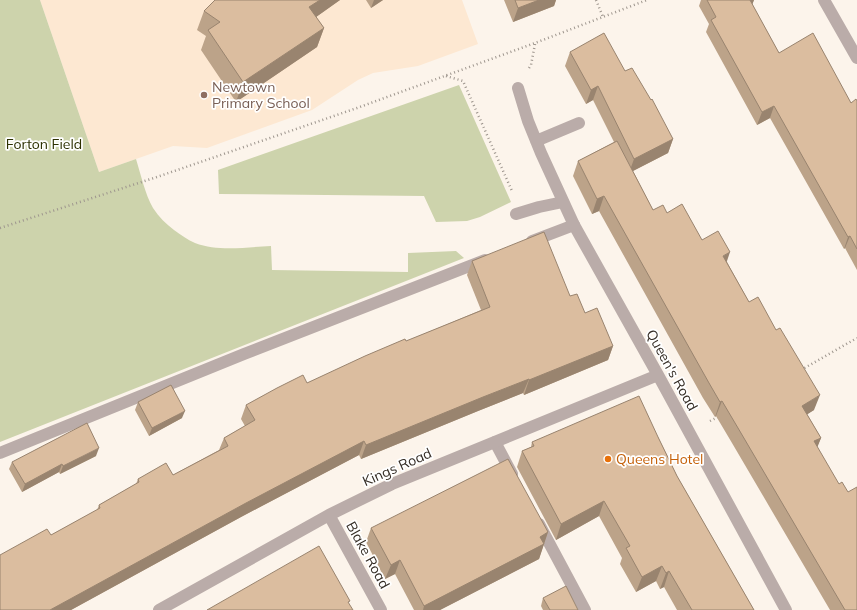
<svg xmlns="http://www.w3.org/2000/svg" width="857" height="610" viewBox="0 0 857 610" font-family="Mulish,sans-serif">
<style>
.built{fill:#fde8d2}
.green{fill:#cdd3ac}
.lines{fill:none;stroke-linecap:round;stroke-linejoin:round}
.path{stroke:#9e968e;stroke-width:2.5;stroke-dasharray:1 3;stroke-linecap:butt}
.service{stroke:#baaca9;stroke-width:12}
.minor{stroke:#baaca9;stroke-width:12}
.wall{fill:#bca389}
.shaded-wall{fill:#99846f}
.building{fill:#dbbd9f;stroke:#99846f}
.education-dot{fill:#8d6e63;stroke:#fff;stroke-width:1.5}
.food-dot{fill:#e8710a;stroke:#fff;stroke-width:1.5}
.labels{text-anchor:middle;stroke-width:3.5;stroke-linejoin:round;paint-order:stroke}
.education-label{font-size:14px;fill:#785e54;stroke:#fff;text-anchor:start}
.park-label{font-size:14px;fill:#2c3000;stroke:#fff}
.street-label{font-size:14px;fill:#342c24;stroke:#fff}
.food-label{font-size:14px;fill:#c56008;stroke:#fff;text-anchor:start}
</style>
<rect width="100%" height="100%" fill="#fcf4eb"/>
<!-- built -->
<path class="built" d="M 40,0 L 462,0 L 478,44 L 418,66 L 373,73 L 358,80 L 312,110 L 207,148 L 173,146 L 99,172 Z"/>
<!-- green -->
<path class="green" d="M 0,0 L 40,0 L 99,172 L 136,159 C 141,175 145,194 153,208 C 159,217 166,224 174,230 C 181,235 188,240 195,243 C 219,252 246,247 271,246 L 272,270 L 408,272 L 408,253 L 456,251 L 464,258 L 0,442 Z
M 459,85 L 511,202 L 480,217 L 467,221 L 436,222 L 424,196 L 219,194 L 218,170 Z"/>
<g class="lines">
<!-- path -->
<path class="path" d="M 596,0 L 603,17
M 529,68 L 531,65 L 535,44
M 446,76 L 463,81 L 512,191
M 0,228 L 157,177 L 357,108 L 535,43 L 647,0
M 801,370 L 857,338
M 710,421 L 720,416"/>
<!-- service -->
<path class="service" d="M 516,214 L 539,207 L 563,202
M 532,241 L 574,225
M 495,442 L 512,474
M 0,453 L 244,354 L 485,260
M 539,524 L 585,610"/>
<!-- minor -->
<path class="minor" d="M 824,0 L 857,58
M 518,88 L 528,121 L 541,153 L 574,225 L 658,375 L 786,610
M 536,141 L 579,123
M 329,515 L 381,610
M 159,610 L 329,515 L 392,484 L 658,375"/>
</g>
<!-- wall -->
<path class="wall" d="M 215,0 L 340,0 L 316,17 L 324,28 L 317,47 L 236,102 L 201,50 L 206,36 L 197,30 L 204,11 Z
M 366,0 L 383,0 L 371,8 Z
M 504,0 L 556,0 L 554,6 L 513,22 Z
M 701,0 L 754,0 L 752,4 L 779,53 L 851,103 L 857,101 L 857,270 L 845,248 L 844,249 L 770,118 L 757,125 L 706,32 L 709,24 L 699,6 Z
M 570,52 L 625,71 L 673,139 L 668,153 L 633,171 L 653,210 L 667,213 L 702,240 L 727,262 L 749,302 L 814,410 L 807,414 L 821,438 L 817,447 L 857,610 L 830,610 L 732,443 L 716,416 L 715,417 L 703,398 L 599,211 L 592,214 L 573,176 L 578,161 L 614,142 L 593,100 L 586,104 L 565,66 Z
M 472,261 L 570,296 L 613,346 L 608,360 L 524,395 L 523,393 L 478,411 L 361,459 L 359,455 L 241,517 L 71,610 L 0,610 L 51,535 L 97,510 L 99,505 L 136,484 L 138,479 L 173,475 L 219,450 L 224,438 L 245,426 L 241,419 L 246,405 L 307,383 L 481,310 L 467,275 Z
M 138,402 L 182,418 L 149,436 L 135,410 Z
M 658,437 L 677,476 L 754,610 L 677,610 L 664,587 L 660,589 L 656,581 L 636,592 L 620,564 L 622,558 L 599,516 L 556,540 L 517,467 L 522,451 L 531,447 L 532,442 Z
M 96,456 L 60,474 L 59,472 L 22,492 L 9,469 L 12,462 Z
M 371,528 L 548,532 L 539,559 L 440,610 L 414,610 L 395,574 L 385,579 L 366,542 Z
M 543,598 L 578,610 L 543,610 L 541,606 Z"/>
<!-- shaded-wall -->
<path class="shaded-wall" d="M 320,0 L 340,0 L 302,27 L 309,7 Z
M 374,0 L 383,0 L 371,8 Z
M 539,0 L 556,0 L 554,6 L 513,22 L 518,8 Z
M 749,0 L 754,0 L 751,8 Z
M 324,28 L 317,47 L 236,102 L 243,82 Z
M 598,86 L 593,100 L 586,104 L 591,90 Z
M 774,106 L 770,118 L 757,125 L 762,112 Z
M 673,139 L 668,153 L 629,173 L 634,159 Z
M 604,196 L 599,211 L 592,214 L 597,199 Z
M 850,236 L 845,248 L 844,249 L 848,237 Z
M 730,252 L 725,267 L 723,256 Z
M 613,346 L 608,360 L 524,395 L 529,380 Z
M 529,379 L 523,393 L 478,411 L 361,459 L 366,445 L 483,397 Z
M 820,395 L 814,410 L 797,421 L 802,406 Z
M 722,401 L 716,416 L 715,417 L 720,402 Z
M 185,411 L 182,418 L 149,436 L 152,428 Z
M 821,438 L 815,453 L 814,441 Z
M 364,441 L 359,455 L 241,517 L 71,610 L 50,610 L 246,503 Z
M 99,448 L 96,456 L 60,474 L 63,466 Z
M 62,464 L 59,472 L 22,492 L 25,484 Z
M 604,501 L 599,516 L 556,540 L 561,524 Z
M 548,532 L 539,559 L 440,610 L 423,610 L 424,606 Z
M 400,560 L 395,574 L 385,579 L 391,565 Z
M 662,566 L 656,581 L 636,592 L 642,577 Z
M 669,571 L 664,587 L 660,589 L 666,573 Z"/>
<!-- building -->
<path class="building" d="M 215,0 L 320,0 L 309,7 L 324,28 L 243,82 L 208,30 L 220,22 L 204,11 Z
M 515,0 L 539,0 L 518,8 Z
M 707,0 L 750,0 L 779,53 L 813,33 L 851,103 L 856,99 L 857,101 L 857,249 L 850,236 L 848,237 L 774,106 L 762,112 L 711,20 L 716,17 Z
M 604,33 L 625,71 L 632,68 L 651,100 L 652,99 L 673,139 L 634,159 L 598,86 L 591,90 L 570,52 Z
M 617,141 L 653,210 L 663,205 L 667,213 L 682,204 L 702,240 L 718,231 L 730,252 L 723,256 L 749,302 L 758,297 L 776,330 L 780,328 L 820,395 L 802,406 L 821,438 L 814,441 L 839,484 L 842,482 L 848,492 L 857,487 L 857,610 L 845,610 L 738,428 L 722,401 L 720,402 L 709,383 L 604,196 L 597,199 L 578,161 Z
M 544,232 L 570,296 L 577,294 L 585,313 L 597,308 L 613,346 L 529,380 L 529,379 L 483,397 L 366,445 L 364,441 L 246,503 L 50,610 L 0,610 L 0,555 L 47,529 L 51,535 L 100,508 L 99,505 L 139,482 L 138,479 L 166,463 L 173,475 L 228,446 L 224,438 L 255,420 L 246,405 L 277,388 L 303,375 L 307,383 L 365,356 L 405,339 L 406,341 L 490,307 L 472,261 Z
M 171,385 L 185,411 L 152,428 L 138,402 Z
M 639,396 L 658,437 L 677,476 L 754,610 L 692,610 L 669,571 L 666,573 L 662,566 L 642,577 L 626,548 L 630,546 L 604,501 L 561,524 L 522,451 L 534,446 L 532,442 Z
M 87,423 L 99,448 L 63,466 L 62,464 L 25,484 L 12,462 Z
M 508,459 L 548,532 L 540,537 L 544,544 L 424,606 L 400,560 L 391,565 L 371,528 Z
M 319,546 L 350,601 L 348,602 L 353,610 L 207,610 Z
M 566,586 L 578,610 L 550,610 L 543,598 Z"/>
<!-- markers -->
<circle class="education-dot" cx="204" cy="95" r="4"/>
<circle class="food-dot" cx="608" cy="459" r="4"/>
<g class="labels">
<!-- education labels -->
<g class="education-label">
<text x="212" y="92">Newtown<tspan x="212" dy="16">Primary School</tspan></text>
</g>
<!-- park labels -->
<g class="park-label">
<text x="44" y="149">Forton Field</text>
</g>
<!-- street labels -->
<g class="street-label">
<text transform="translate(672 370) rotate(61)" y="5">Queen's Road</text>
<text transform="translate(397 467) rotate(-24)" y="5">Kings Road</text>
<text transform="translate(368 555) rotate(61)" y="5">Blake Road</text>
</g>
<!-- food labels -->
<g class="food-label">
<text x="616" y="464">Queens Hotel</text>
</g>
</g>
</svg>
